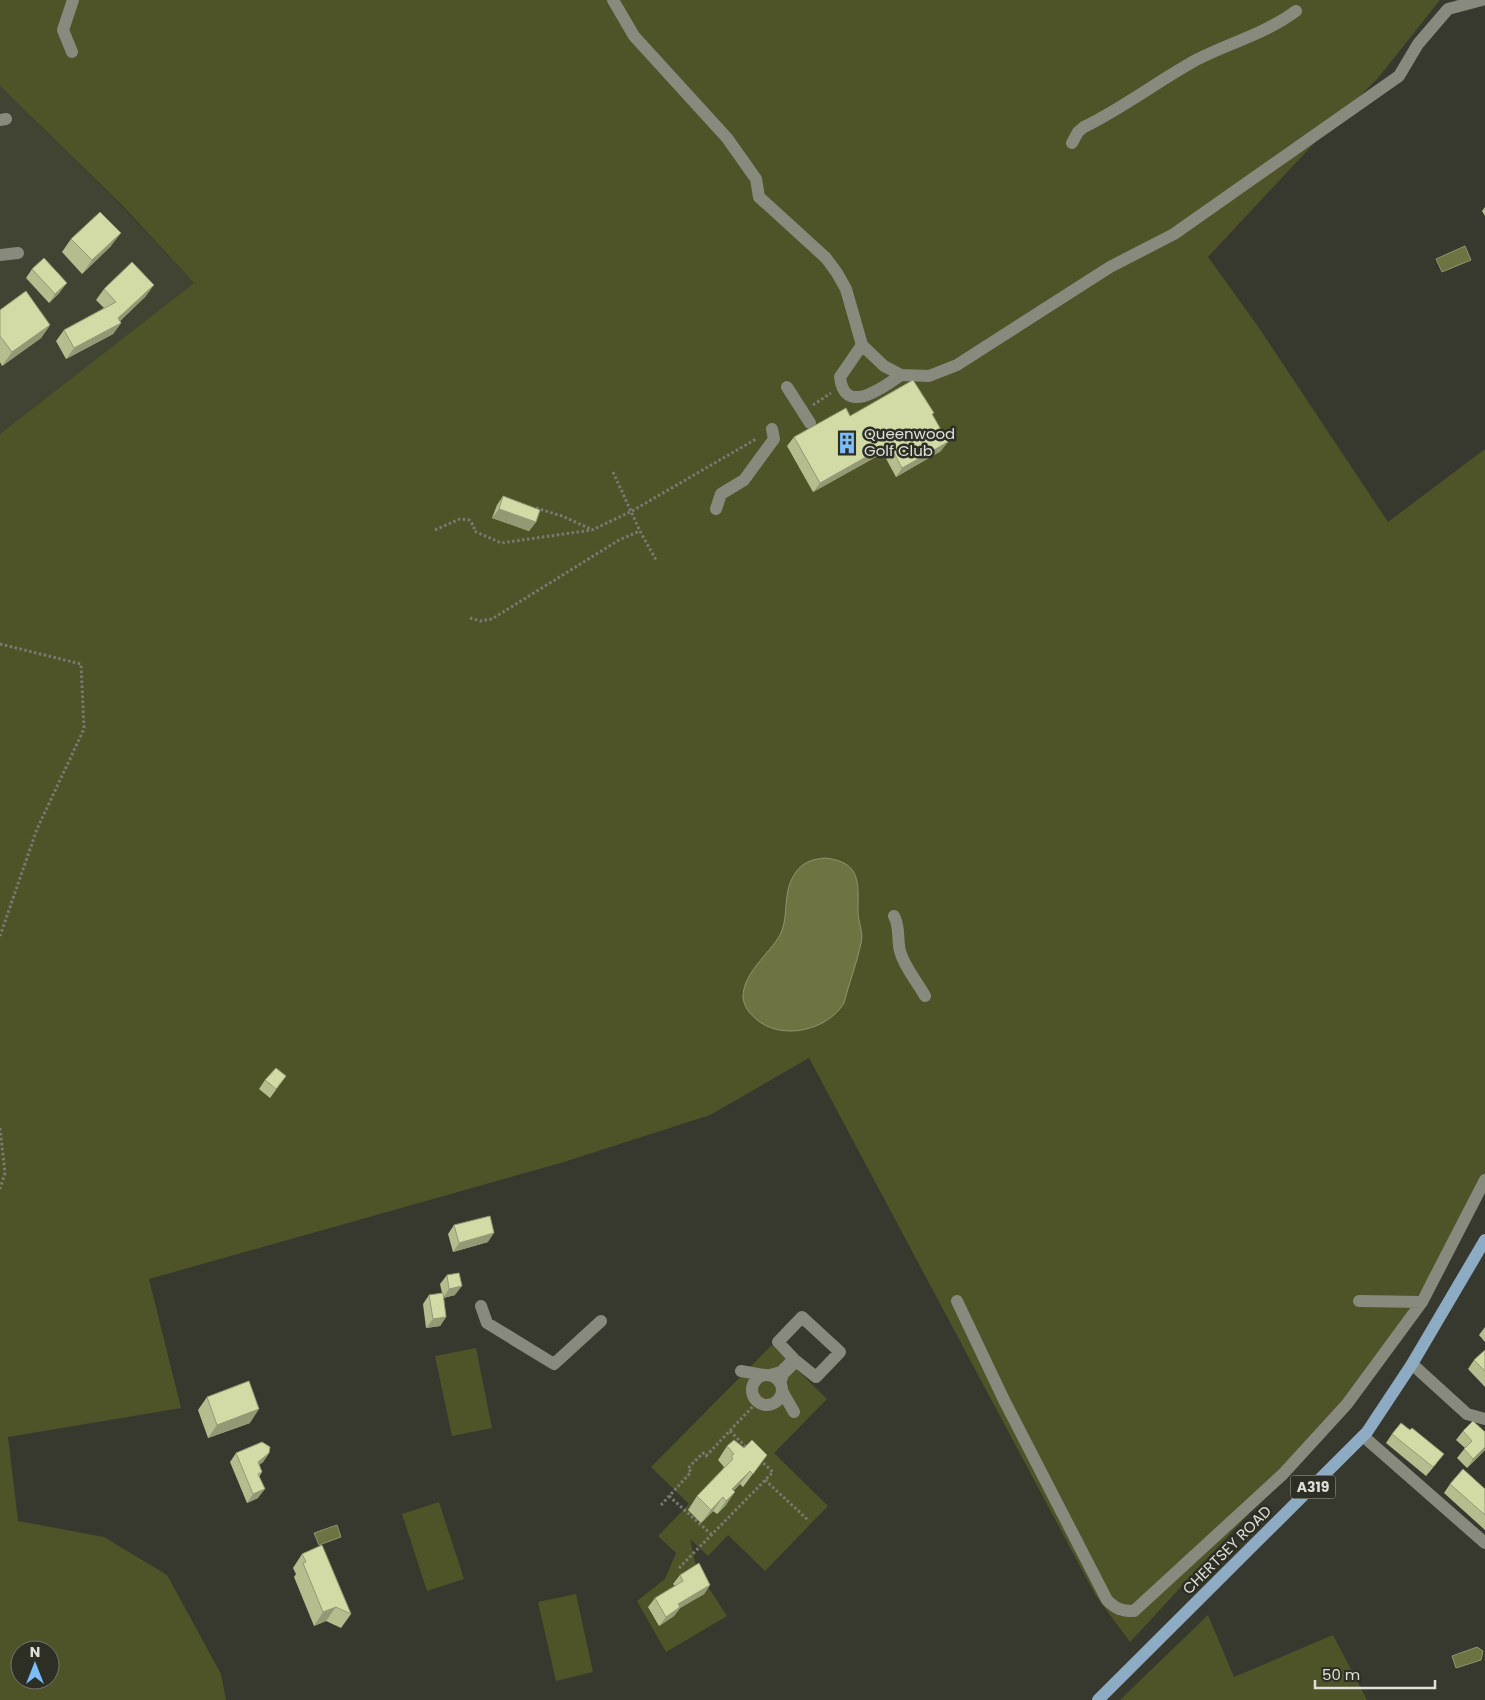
<svg xmlns="http://www.w3.org/2000/svg" width="1485" height="1700" viewBox="0 0 1485 1700" font-family="Poppins,sans-serif">
<style>
.built{fill:#414433}
.green{fill:#4f5428;fill-rule:evenodd}
.water{fill:#6d7442;stroke:#8f946f}
.lines{fill:none;stroke-linecap:round;stroke-linejoin:round}
.path{stroke:#797a71;stroke-width:3;stroke-dasharray:2.5 2.5;stroke-linecap:butt}
.minor{stroke:#888a7e;stroke-width:12}
.major{stroke:#8dacc4;stroke-width:12}
.wall{fill:#b5bc8e}
.shaded-wall{fill:#939974}
.building{fill:#d2dba5;stroke:#939974}
.labels{text-anchor:middle;stroke-width:5;stroke-linejoin:round;paint-order:stroke}
.shield{fill:#2d2e24;stroke:#aaaba3;stroke-width:1}
.shield-label{font-size:14px;font-weight:bold;fill:#dfe0d9}
.poi-label{font-size:15px;fill:#dfe0d9;stroke:#2d2e24;text-anchor:start}
.street-label{font-size:15px;fill:#dfe0d9;stroke:#2d2e24}
</style>
<rect width="100%" height="100%" fill="#37392e"/>
<!-- built -->
<path class="built" d="M 0,86 L 112,196 L 194,283 L 0,434 Z"/>
<!-- green -->
<path class="green" d="M 0,0 L 1440,0 L 1378,78 L 1332,124 L 1208,257 L 1257,325 L 1388,522 L 1485,449 L 1485,1185 L 1354,1400 L 1130,1642 L 1096,1596 L 809,1058 L 710,1115 L 564,1162 L 149,1279 L 181,1408 L 8,1437 L 18,1521 L 104,1537 L 167,1575 L 221,1674 L 226,1700 L 0,1700 L 0,434 L 194,283 L 122,205 L 0,86 ZM 20,1650 L 50,1650 L 50,1680 L 20,1680 Z
M 772,1345 L 827,1399 L 774,1453 L 828,1506 L 765,1571 L 728,1535 L 708,1556 L 690,1539 L 697,1570 L 727,1616 L 666,1652 L 637,1601 L 665,1579 L 676,1553 L 658,1536 L 689,1504 L 651,1467 Z
M 476,1348 L 492,1428 L 452,1436 L 435,1356 Z
M 439,1502 L 464,1579 L 427,1591 L 402,1514 Z
M 576,1594 L 593,1672 L 556,1681 L 538,1602 Z
M 1208,1615 L 1234,1677 L 1333,1635 L 1367,1700 L 1120,1700 Z"/>
<!-- water -->
<path class="water" d="M 1465,246 L 1471,260 L 1442,272 L 1436,259 Z
M 825,858 C 862,862 858,883 858,912 C 858,922 864,933 861,943 C 857,963 849,983 844,1003 C 827,1031 781,1041 756,1019 C 749,1013 744,1007 743,997 C 743,973 769,954 780,935 C 790,915 781,893 796,872 C 803,862 813,859 825,858 Z
M 337,1525 L 341,1537 L 319,1545 L 314,1533 Z
M 1477,1647 L 1483,1651 L 1481,1660 L 1456,1668 L 1452,1656 Z"/>
<g class="lines">
<!-- path -->
<path class="path" d="M 813,405 L 831,393
M 613,472 L 640,531 L 656,560
M 536,508 L 562,516 L 591,529
M 435,530 L 460,519 L 469,520 L 474,526 L 474,531 L 501,543 L 592,530 L 632,511 L 756,439
M 470,618 L 480,621 L 492,619 L 619,540 L 640,531
M 0,644 L 81,664 L 84,729 L 37,829 L 0,936
M 0,1128 L 5,1173 L 0,1189
M 730,1431 L 747,1448
M 765,1480 L 809,1521
M 669,1496 L 711,1534
M 661,1505 L 691,1472 L 688,1468 L 703,1453 L 706,1456 L 757,1402
M 679,1568 L 773,1472 L 759,1459"/>
<!-- minor -->
<path class="minor" d="M 613,0 L 634,36 L 727,138 L 756,179 L 759,197 L 826,258 L 837,273 L 846,289 L 862,345 L 884,366 L 901,375 L 929,376 L 957,365 L 1110,267 L 1174,234 L 1399,76 L 1418,44 L 1448,9 L 1482,0
M 72,52 L 63,30 L 73,0
M 0,120 L 6,119
M 1072,143 L 1078,132 L 1084,127 C 1123,108 1158,81 1196,60 C 1229,43 1265,34 1296,11
M 0,255 L 18,253
M 862,345 L 840,377 C 844,417 884,387 901,375
M 787,387 L 810,423
M 716,509 L 721,494 L 744,480 L 774,439 L 772,429
M 894,916 C 900,926 897,939 900,951 C 904,967 917,981 925,996
M 957,1301 L 1004,1400 L 1107,1600 C 1116,1609 1121,1611 1134,1611 L 1283,1474 L 1347,1404 L 1422,1302 L 1485,1180
M 1359,1301 L 1422,1302
M 481,1306 L 487,1323 L 554,1364 L 601,1321
M 1412,1364 L 1467,1414 L 1485,1419
M 741,1371 L 764,1375
M752 1390a15 15 0 1 1 30 0a15 15 0 1 1-30 0Z
M 770,1375 L 781,1372 L 794,1359 L 778,1342 L 802,1317 L 840,1352 L 816,1377 L 796,1361 L 783,1374 L 780,1383
M 782,1391 L 794,1412
M 1363,1436 L 1485,1543"/>
<!-- major -->
<path class="major" d="M 1098,1700 L 1367,1432 L 1412,1364 L 1485,1240"/>
</g>
<!-- wall -->
<path class="wall" d="M 1485,207 L 1485,216 L 1482,211 Z
M 71,239 L 111,246 L 82,274 L 62,252 Z
M 32,269 L 60,292 L 49,303 L 26,278 Z
M 104,289 L 146,296 L 120,321 L 121,323 L 113,334 L 66,359 L 56,341 L 64,330 L 104,308 L 96,300 Z
M 0,310 L 50,325 L 41,338 L 2,366 L 0,362 Z
M 933,415 L 941,451 L 896,477 L 883,453 L 813,492 L 787,446 L 794,437 L 850,416 Z
M 503,496 L 536,522 L 529,531 L 492,518 L 497,505 Z
M 286,1076 L 270,1098 L 259,1089 L 265,1080 Z
M 454,1225 L 488,1242 L 453,1252 L 448,1234 Z
M 447,1275 L 455,1295 L 443,1298 L 446,1317 L 440,1326 L 426,1328 L 423,1304 L 429,1295 L 442,1293 L 440,1284 Z
M 1485,1327 L 1485,1342 L 1479,1335 Z
M 1485,1350 L 1485,1387 L 1468,1369 L 1474,1360 Z
M 207,1397 L 250,1423 L 208,1438 L 198,1410 Z
M 1463,1431 L 1485,1450 L 1467,1468 L 1457,1458 L 1465,1448 L 1456,1440 Z
M 1392,1434 L 1437,1463 L 1426,1476 L 1386,1443 Z
M 727,1446 L 744,1448 L 767,1455 L 743,1487 L 740,1484 L 734,1490 L 726,1505 L 717,1514 L 713,1511 L 701,1523 L 688,1510 L 697,1496 L 722,1470 L 724,1467 L 718,1460 Z
M 236,1453 L 269,1453 L 263,1462 L 259,1465 L 262,1472 L 259,1477 L 258,1498 L 247,1503 L 230,1462 Z
M 1450,1484 L 1485,1489 L 1485,1530 L 1444,1493 Z
M 302,1554 L 351,1614 L 341,1628 L 326,1621 L 314,1626 L 294,1577 L 296,1574 L 293,1568 Z
M 680,1575 L 710,1585 L 704,1594 L 680,1608 L 674,1616 L 659,1626 L 648,1607 L 655,1598 L 675,1586 L 673,1584 Z"/>
<!-- shaded-wall -->
<path class="shaded-wall" d="M 121,233 L 111,246 L 82,274 L 92,260 Z
M 67,283 L 60,292 L 49,303 L 55,294 Z
M 154,285 L 146,296 L 114,326 L 121,323 L 113,334 L 66,359 L 74,348 L 118,318 Z
M 50,325 L 41,338 L 2,366 L 12,352 Z
M 948,442 L 941,451 L 896,477 L 902,468 Z
M 889,444 L 883,453 L 813,492 L 820,483 Z
M 499,509 L 536,522 L 529,531 L 492,518 Z
M 494,1233 L 488,1242 L 453,1252 L 459,1243 Z
M 462,1286 L 455,1295 L 443,1298 L 449,1289 Z
M 446,1317 L 440,1326 L 426,1328 L 433,1319 Z
M 259,1409 L 250,1423 L 208,1438 L 217,1425 Z
M 1485,1447 L 1485,1450 L 1467,1468 L 1473,1459 Z
M 269,1453 L 263,1462 L 251,1471 L 258,1462 Z
M 750,1471 L 740,1484 L 725,1500 L 732,1489 Z
M 265,1489 L 258,1498 L 247,1503 L 253,1494 Z
M 735,1492 L 726,1505 L 717,1514 L 726,1501 Z
M 723,1497 L 713,1511 L 701,1523 L 711,1510 Z
M 710,1585 L 704,1594 L 680,1608 L 674,1616 L 659,1626 L 666,1617 L 678,1604 Z
M 336,1607 L 326,1621 L 314,1626 L 323,1612 Z"/>
<!-- building -->
<path class="building" d="M 100,212 L 121,233 L 92,260 L 71,239 Z
M 44,258 L 67,283 L 55,294 L 32,269 Z
M 132,262 L 154,285 L 118,318 L 121,323 L 74,348 L 64,330 L 116,302 L 104,289 Z
M 26,291 L 50,325 L 12,352 L 0,336 L 0,310 Z
M 913,380 L 934,413 L 932,414 L 948,442 L 902,468 L 889,444 L 820,483 L 794,437 L 846,408 L 850,416 Z
M 503,496 L 540,510 L 536,522 L 499,509 Z
M 276,1068 L 286,1076 L 276,1089 L 265,1080 Z
M 490,1216 L 494,1233 L 459,1243 L 454,1225 Z
M 459,1273 L 462,1286 L 449,1289 L 447,1275 Z
M 443,1293 L 446,1317 L 433,1319 L 429,1295 Z
M 1485,1350 L 1485,1371 L 1474,1360 Z
M 249,1381 L 259,1409 L 217,1425 L 207,1397 Z
M 1473,1421 L 1485,1432 L 1485,1447 L 1473,1459 L 1464,1449 L 1472,1441 L 1463,1431 Z
M 1401,1423 L 1410,1430 L 1412,1428 L 1444,1454 L 1433,1467 L 1392,1434 Z
M 734,1440 L 744,1448 L 752,1440 L 767,1455 L 753,1474 L 750,1471 L 732,1489 L 735,1492 L 726,1501 L 723,1497 L 711,1510 L 697,1496 L 733,1459 L 731,1456 L 734,1454 L 727,1446 Z
M 262,1442 L 270,1447 L 269,1453 L 258,1462 L 262,1472 L 258,1474 L 265,1489 L 253,1494 L 236,1453 Z
M 1463,1469 L 1485,1489 L 1485,1515 L 1450,1484 Z
M 322,1545 L 351,1614 L 336,1607 L 323,1612 L 303,1563 L 306,1562 L 302,1554 Z
M 699,1563 L 710,1585 L 678,1604 L 680,1607 L 666,1617 L 655,1598 L 683,1581 L 680,1575 Z"/>
<!-- icons -->
<defs>
<g id="building-bare" transform="scale(1.725)"><path d="M-4-6H4V6H1V3H-1V6H-4ZM-2.5-4.3h1.7v1.8h-1.7ZM.8-4.3h1.7v1.8H.8ZM-2.5-1h1.7V.8h-1.7ZM.8-1h1.7V.8H.8Z" fill="#7cbef9" stroke="#2d2e24" stroke-width="2.5" paint-order="stroke"/></g>
</defs>
<g fill-rule="evenodd">
<use href="#building-bare" x="847" y="443"/>
</g>
<g class="labels">
<!-- shield labels -->
<rect class="shield" x="1290.5" y="1475.5" width="45" height="23" rx="4"/>
<g class="shield-label">
<text x="1313" y="1492">A319</text>
</g>
<!-- poi labels -->
<g class="poi-label">
<text x="864" y="439">Queenwood<tspan x="864" dy="17">Golf Club</tspan></text>
</g>
<!-- street labels -->
<g class="street-label">
<text transform="translate(1227 1550) rotate(-45)" y="5">CHERTSEY ROAD</text>
</g>
</g>
<!-- north arrow -->
<g transform="translate(35 1665)"><circle r="24" fill="#2d2e24" stroke="#74756c"/>
<path d="M0-4L9 19L0 12L-9 19Z" fill="#7cbef9"/>
<text y="-8" font-size="14" font-weight="bold" text-anchor="middle" fill="#dfe0d9">N</text>
</g>
<!-- scale -->
<path d="M1315 1680v8h120v-8" fill="none" stroke="#dfe0d9" stroke-width="2.5"/>
<text x="1322" y="1680" font-size="15" fill="#dfe0d9" stroke="#2d2e24" stroke-width="4" paint-order="stroke">50 m</text>
</svg>
